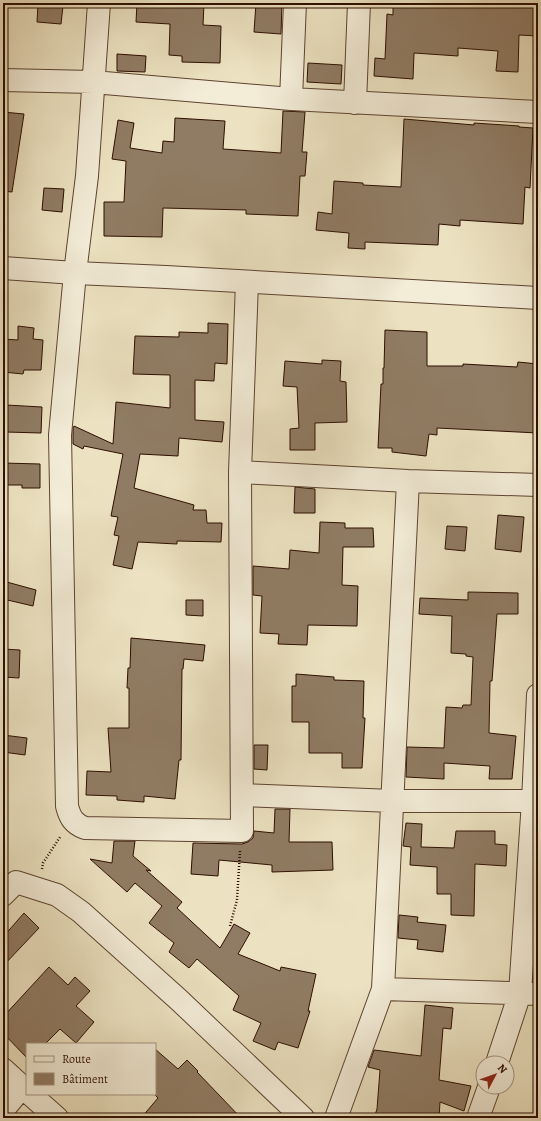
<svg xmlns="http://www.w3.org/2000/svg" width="541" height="1121" viewBox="0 0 541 1121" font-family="Alegreya,serif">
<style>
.building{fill:#907c64;stroke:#2d0e00}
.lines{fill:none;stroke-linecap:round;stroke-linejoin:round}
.minor-casing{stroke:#5d4330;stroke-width:24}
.tertiary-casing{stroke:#5d4330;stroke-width:24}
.path{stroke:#2d0e00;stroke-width:2.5;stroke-dasharray:1 2;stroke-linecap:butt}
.minor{stroke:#f3ecd7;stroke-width:22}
.tertiary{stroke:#f3ecd7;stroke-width:22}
</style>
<rect width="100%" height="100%" fill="#ece2c1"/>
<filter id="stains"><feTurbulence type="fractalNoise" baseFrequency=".005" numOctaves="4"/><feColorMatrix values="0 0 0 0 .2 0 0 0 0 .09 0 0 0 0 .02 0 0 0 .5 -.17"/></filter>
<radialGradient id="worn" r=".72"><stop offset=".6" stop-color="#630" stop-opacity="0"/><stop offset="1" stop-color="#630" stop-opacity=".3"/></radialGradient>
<!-- building -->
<path class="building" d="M 137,3 L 204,4 L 203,25 L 221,26 L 220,63 L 182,62 L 182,56 L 169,55 L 170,24 L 136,22 Z
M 256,3 L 282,3 L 281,34 L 254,32 Z
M 393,3 L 535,3 L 534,19 L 538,20 L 538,36 L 519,35 L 518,72 L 496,71 L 498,51 L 458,48 L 458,56 L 414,53 L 413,79 L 374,76 L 375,58 L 385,59 L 387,14 L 393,15 Z
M 38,4 L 63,6 L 61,24 L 37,22 Z
M 117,54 L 146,56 L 145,72 L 117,71 Z
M 308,63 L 342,65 L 341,84 L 307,82 Z
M 283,111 L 305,112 L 302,152 L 307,152 L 305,176 L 300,176 L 298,216 L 246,214 L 246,210 L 163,208 L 162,237 L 104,236 L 104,202 L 124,202 L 126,161 L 112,159 L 118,120 L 134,123 L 130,148 L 162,153 L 163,141 L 174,142 L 175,118 L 225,121 L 223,149 L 281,153 Z
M 3,112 L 24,114 L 12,192 L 3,191 Z
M 404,119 L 474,125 L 474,123 L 519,126 L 519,127 L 533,128 L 530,188 L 525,187 L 523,224 L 460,220 L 460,226 L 439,224 L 438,245 L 365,242 L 365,249 L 348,248 L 349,233 L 316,230 L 318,212 L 332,214 L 334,181 L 363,183 L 363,185 L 401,187 Z
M 44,188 L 64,189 L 62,212 L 42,210 Z
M 208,323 L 228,324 L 227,364 L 215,363 L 214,381 L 195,380 L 195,420 L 224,422 L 222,442 L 179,438 L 178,456 L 140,454 L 134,488 L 194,505 L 193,510 L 206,510 L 207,523 L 222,523 L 221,542 L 177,541 L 177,544 L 138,542 L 132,569 L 113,565 L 119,536 L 114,535 L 118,517 L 111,516 L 123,454 L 84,446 L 83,449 L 73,444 L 73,428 L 74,426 L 113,444 L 116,402 L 170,408 L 170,375 L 133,374 L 135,336 L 179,337 L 179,332 L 208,333 Z
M 18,326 L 34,328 L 33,339 L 43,340 L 41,370 L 24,370 L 23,374 L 3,372 L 3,339 L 18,340 Z
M 385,330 L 427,332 L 427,366 L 463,366 L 463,364 L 517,367 L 518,362 L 538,364 L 538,433 L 437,428 L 437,435 L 429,434 L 426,456 L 392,452 L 392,448 L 378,448 L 381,384 L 383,384 L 383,368 L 384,368 Z
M 322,360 L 341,361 L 340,381 L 346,382 L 347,422 L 315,423 L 315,450 L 290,450 L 290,429 L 299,428 L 297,387 L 283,386 L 285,361 L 322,364 Z
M 6,405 L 42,407 L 41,433 L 6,432 Z
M 3,463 L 40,464 L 40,488 L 22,488 L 22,485 L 3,485 Z
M 295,487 L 315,489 L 315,513 L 294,513 Z
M 498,515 L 524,517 L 521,552 L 495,549 Z
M 320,522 L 345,523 L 345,528 L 373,528 L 374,547 L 343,547 L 342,585 L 358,586 L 357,626 L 308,625 L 307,645 L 278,644 L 279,634 L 260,633 L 262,596 L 253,595 L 253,566 L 289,569 L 290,550 L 319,553 Z
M 447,526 L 467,527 L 465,551 L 445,549 Z
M 3,581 L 36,590 L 33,606 L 3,599 Z
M 468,592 L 518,593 L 518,614 L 497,614 L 492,681 L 490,681 L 489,733 L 516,736 L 512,779 L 489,779 L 490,766 L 444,763 L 444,779 L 406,777 L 407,747 L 444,748 L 446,707 L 462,708 L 463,705 L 471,705 L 473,657 L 466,656 L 466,654 L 451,653 L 452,616 L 419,614 L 420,598 L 468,600 Z
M 186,600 L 203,600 L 203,616 L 186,615 Z
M 131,638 L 205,645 L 203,661 L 184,659 L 183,669 L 182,669 L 181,760 L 179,760 L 175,799 L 144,796 L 144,802 L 117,800 L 117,796 L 86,795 L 87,771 L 111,772 L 108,728 L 129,728 L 129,688 L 127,688 L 128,668 L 130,668 Z
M 3,649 L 20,650 L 19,678 L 3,677 Z
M 296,674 L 334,677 L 334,680 L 364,681 L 363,718 L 365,718 L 362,768 L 342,768 L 342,753 L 309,753 L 309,722 L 292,722 L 292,686 L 296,686 Z
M 3,735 L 27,738 L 25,755 L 3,752 Z
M 254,745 L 268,745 L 267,770 L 254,769 Z
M 275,809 L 290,809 L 289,842 L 332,842 L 333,870 L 272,872 L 272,865 L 219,860 L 218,876 L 191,874 L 193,843 L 242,844 L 248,842 L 253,838 L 254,831 L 274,833 Z
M 406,823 L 422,824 L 421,847 L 454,848 L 456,831 L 495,831 L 495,844 L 507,845 L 506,866 L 475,864 L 474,916 L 451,915 L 451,894 L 437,894 L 437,867 L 410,865 L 411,847 L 403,846 Z
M 114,841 L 135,841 L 133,856 L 151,871 L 146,870 L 182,902 L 177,908 L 220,948 L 234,924 L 250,933 L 238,954 L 280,971 L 281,967 L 316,974 L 308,1011 L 310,1011 L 298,1048 L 278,1042 L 275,1050 L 253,1041 L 261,1023 L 233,1010 L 239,996 L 197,959 L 189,968 L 169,952 L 174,943 L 149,923 L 162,906 L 135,883 L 127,892 L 90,859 L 112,863 Z
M 24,913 L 39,928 L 3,966 L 3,937 Z
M 399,915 L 418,917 L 417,922 L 446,925 L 443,952 L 417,949 L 418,940 L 398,938 Z
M 49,967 L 68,985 L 75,977 L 90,991 L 76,1006 L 94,1022 L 76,1043 L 60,1029 L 45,1044 L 27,1044 L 27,1058 L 3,1033 L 3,1017 Z
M 425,1005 L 453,1008 L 451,1029 L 443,1028 L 439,1080 L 471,1086 L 464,1111 L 440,1102 L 439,1118 L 374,1118 L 377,1109 L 380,1070 L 368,1067 L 374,1050 L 421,1056 Z
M 155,1049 L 178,1069 L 187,1060 L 198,1071 L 197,1072 L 241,1118 L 141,1118 L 158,1098 L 155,1095 Z"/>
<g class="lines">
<!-- minor casing -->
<g class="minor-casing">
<path id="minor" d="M 99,3 L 87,176 L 75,273 L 60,435 L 67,806 C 70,818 74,824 85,828 L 242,831 L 240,472 L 247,282
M 3,80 L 93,82 L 291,99 L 538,112
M 291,99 L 295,3
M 355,103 L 359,3
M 240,472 L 408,481 L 538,485
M 242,795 L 393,801 L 538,801
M 3,895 L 16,882 L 57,895 L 81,912 L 179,1000 L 303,1118
M 383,989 L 538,994
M 497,1063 L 520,993 L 533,801 L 538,695
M 3,1069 L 27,1091
M 30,1094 L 57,1118
M 3,1110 L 22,1087
M 336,1118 L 383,989 L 408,481
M 478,1118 L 489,1087"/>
</g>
<!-- tertiary casing -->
<g class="tertiary-casing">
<path id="tertiary" d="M 3,268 L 75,273 L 166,277 L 538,298"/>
</g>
<!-- path -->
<path class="path" d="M 42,869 L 43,863 L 60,837
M 230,926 L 237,900 L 240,851"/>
<!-- minor -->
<use href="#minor" class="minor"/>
<!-- tertiary -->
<use href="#tertiary" class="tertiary"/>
</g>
<!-- margin -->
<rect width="541" height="1121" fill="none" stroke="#ece2c1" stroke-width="16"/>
<rect x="4" y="4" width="533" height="1113" fill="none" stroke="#2d0e00" stroke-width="2"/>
<rect x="8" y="8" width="525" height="1105" fill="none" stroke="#2d0e00"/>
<!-- legend -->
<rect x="26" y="1043" width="130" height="52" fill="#f3ecd7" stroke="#a49381"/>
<rect x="34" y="1056" width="20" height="6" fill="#f3ecd7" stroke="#a49381"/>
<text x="62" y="1063" font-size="12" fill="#2d0e00">Route</text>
<rect x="34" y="1073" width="20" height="12" fill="#907c64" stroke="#a49381"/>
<text x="62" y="1083" font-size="12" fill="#2d0e00">Bâtiment</text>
<!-- north arrow -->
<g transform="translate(495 1075) rotate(49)"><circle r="19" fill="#f3ecd7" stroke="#a49381"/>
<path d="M0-3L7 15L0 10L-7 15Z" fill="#8f2418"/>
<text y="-6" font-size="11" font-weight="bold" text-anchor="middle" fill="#2d0e00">N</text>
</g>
<rect width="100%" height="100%" filter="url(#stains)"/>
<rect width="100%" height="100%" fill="url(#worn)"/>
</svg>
